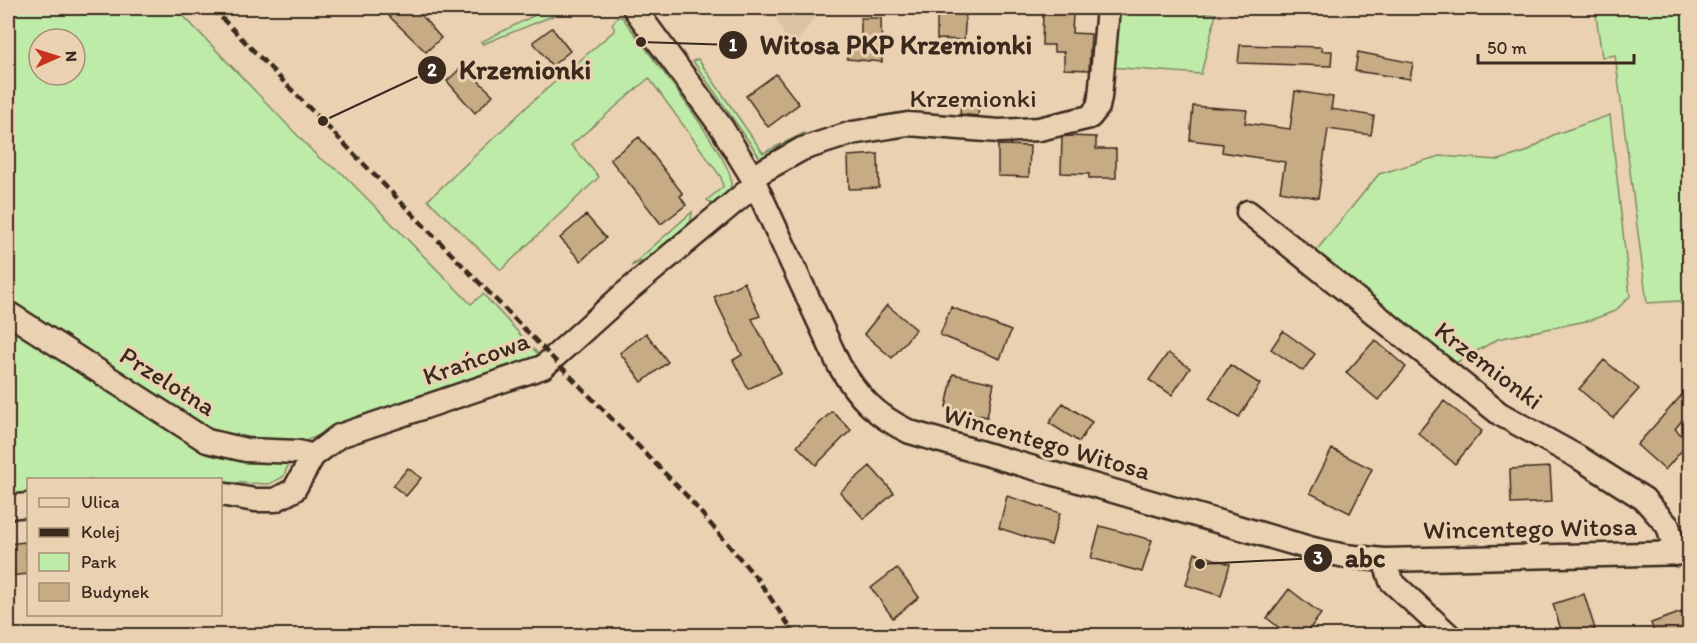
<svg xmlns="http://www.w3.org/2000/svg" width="1697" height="643" viewBox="0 0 1697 643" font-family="Itim,sans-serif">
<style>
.built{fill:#ddc3a1}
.green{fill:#bfeba8;stroke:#7d8a63;stroke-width:1.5;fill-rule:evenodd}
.building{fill:#c7ab84;stroke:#3b2a1e;stroke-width:1.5}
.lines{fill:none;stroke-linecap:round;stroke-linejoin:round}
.minor-casing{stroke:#3b2a1e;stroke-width:27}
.minor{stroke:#ead1b2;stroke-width:22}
.rail{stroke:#3b2a1e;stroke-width:4.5;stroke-dasharray:9 4.5;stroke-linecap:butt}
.labels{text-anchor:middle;stroke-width:6;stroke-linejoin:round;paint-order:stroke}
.street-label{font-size:26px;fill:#3b2a1e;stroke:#ead1b2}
.leader{fill:none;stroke:#3b2a1e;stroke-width:2}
.callout-dot{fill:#3b2a1e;stroke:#ead1b2;stroke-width:2}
.mark-label{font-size:18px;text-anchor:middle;font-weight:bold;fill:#fff}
.callout-label{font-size:27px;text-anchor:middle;font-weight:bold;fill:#3b2a1e;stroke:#ead1b2;stroke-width:6;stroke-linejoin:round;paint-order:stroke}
</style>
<rect width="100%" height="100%" fill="#ead1b2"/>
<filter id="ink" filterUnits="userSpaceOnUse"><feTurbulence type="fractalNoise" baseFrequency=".0167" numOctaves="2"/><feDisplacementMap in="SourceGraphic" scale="12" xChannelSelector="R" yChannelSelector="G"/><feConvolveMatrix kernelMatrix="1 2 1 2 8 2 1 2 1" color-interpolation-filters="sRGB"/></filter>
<g filter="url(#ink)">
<!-- built -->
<path class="built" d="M 764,8 L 822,8 L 792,49 L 776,19 Z"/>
<!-- green -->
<path class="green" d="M 8,8 L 176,8 L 318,157 L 343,174 L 471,304 L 483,294 L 538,354 L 529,362 L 345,424 L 301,443 L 208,436 L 8,307 ZM 39,39 L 75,39 L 75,75 L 39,75 Z
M 549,8 L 562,8 L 555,15 L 483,44 L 481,42 Z
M 1114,8 L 1152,8 L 1216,14 L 1201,74 L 1109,67 Z
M 1595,8 L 1689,8 L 1689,316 L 1679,301 L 1647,303 L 1615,55 L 1602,57 Z
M 618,17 L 622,17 C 642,44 729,155 731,180 C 732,193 723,198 714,205 L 707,200 L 723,187 L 721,177 L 649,78 L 571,145 L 599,177 L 501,270 L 428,200 L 533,101 L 615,30 L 612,24 Z
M 698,59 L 763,153 L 804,133 L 805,139 L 761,159 L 693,61 Z
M 1610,115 L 1630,296 L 1615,311 L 1591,320 L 1498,339 L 1454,364 L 1315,252 L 1379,174 L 1440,156 L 1499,160 L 1526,152 L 1553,135 Z
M 692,212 L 690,227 L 659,253 L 631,266 Z
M 8,320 L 196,442 L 290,461 L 283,477 L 269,484 L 221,482 L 220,480 L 28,480 L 28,496 L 8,498 Z"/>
<!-- building -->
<path class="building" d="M 397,8 L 415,8 L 441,38 L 426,52 L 389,16 Z
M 937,10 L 966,11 L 964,40 L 937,39 Z
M 1043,13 L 1073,14 L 1072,33 L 1091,34 L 1089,70 L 1064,69 L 1064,52 L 1054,52 L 1054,45 L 1042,45 Z
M 861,18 L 881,18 L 882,62 L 847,59 L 847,38 L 861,38 Z
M 552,28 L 570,51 L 552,66 L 533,42 Z
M 1240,45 L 1322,47 L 1322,51 L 1332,51 L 1331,66 L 1238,63 Z
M 1358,52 L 1413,63 L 1410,79 L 1355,71 Z
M 463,66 L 493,95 L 475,113 L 447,81 Z
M 776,74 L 799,104 L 768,127 L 746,96 Z
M 1295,91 L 1333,97 L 1331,109 L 1374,116 L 1371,135 L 1328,129 L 1318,198 L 1280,191 L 1285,162 L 1222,152 L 1223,144 L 1190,140 L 1193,106 L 1247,110 L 1245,123 L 1290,129 Z
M 961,100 L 979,101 L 978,116 L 960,114 Z
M 1067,136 L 1096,137 L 1096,149 L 1116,149 L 1116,178 L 1089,178 L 1089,174 L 1061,173 L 1062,137 Z
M 639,137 L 683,194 L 680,196 L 686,205 L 661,224 L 610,159 Z
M 998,145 L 1030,146 L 1029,177 L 998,176 Z
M 878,154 L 879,188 L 849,189 L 848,156 Z
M 586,215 L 606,238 L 581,261 L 560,238 Z
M 744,282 L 760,316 L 752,319 L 781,373 L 748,389 L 733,360 L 742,355 L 714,297 Z
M 887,305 L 916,329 L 892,358 L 864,334 Z
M 951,307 L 1011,331 L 1000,359 L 940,335 Z
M 1283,331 L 1315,354 L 1303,371 L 1271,349 Z
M 646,333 L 668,362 L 642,382 L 620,353 Z
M 1375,340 L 1406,367 L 1378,400 L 1346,373 Z
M 1168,353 L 1190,368 L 1172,395 L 1149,380 Z
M 1604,360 L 1639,389 L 1613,418 L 1579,389 Z
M 1230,365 L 1260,384 L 1239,417 L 1209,398 Z
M 953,374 L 994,383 L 987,417 L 946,407 Z
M 1689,387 L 1689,412 L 1675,429 L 1689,442 L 1665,470 L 1637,445 Z
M 1444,401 L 1482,431 L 1455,464 L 1418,433 Z
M 1063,403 L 1092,422 L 1079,442 L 1049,423 Z
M 832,411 L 851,430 L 816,465 L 797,446 Z
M 1332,449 L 1372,469 L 1350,513 L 1310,493 Z
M 870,466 L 894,493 L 864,519 L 840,492 Z
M 1550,467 L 1552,502 L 1511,504 L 1510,469 Z
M 408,468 L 421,478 L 406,496 L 393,486 Z
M 1007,496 L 1060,513 L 1051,545 L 999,528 Z
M 1100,526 L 1152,540 L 1142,572 L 1091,558 Z
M 25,542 L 28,574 L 8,576 L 8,544 Z
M 1195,553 L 1230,564 L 1221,596 L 1186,585 Z
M 897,568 L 919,597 L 893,618 L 871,588 Z
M 1289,589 L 1321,614 L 1304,636 L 1289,636 L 1267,618 Z
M 1584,594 L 1595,629 L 1576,636 L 1563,636 L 1553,604 Z
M 1682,612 L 1689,636 L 1655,636 L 1651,623 Z"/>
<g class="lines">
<!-- minor casing -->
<g class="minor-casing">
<path id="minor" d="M 634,8 L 722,128 L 752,177 L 839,365 C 858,397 876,416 910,432 L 1313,549 L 1345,556 L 1384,560 L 1690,553
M 752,177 L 802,149 L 852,133 L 908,124 L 999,131 L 1039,129 L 1090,117 L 1098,107 L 1100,97 L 1108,8
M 1248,212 L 1500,414 L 1578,457 L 1644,499 L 1668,526 L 1676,554
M 8,313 L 207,441 L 246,450 L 298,452 L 313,456
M 220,494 L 255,500 L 275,500 L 294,490 L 313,456 L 339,436 L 543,367 L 624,294 L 756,184
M 8,507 L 28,505
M 1384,560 L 1391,581 L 1450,636"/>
</g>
<!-- minor -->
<use href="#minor" class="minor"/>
<!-- rail -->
<path class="rail" d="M 212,8 L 686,495 L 759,581 L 796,636"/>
</g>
</g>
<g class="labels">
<!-- street labels -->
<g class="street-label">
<text x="973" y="107">Krzemionki</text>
<text transform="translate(476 358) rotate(-20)" y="9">Krańcowa</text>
<text transform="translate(1489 365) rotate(37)" y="9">Krzemionki</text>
<text transform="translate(168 381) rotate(32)" y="9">Przelotna</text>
<text transform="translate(1047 442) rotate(16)" y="9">Wincentego Witosa</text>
<text transform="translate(1530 528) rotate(-1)" y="9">Wincentego Witosa</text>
</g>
</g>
<!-- callouts -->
<path class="leader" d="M641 42L733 45M323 121L432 70M1200 564L1318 558"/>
<g class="callout-dot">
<circle cx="641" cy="42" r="6"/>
<circle cx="323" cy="121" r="6"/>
<circle cx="1200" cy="564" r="6"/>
<circle cx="733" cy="45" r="15"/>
<circle cx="432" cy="70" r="15"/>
<circle cx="1318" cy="558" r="15"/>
</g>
<g class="mark-label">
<text x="733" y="51">1</text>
<text x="432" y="76">2</text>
<text x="1318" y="564">3</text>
</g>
<g class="callout-label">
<text x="896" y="54">Witosa PKP Krzemionki</text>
<text x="525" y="79">Krzemionki</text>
<text x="1365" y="567">abc</text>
</g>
<!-- margin -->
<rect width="1697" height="643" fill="none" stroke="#ead1b2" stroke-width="30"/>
<rect x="15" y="15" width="1667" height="613" fill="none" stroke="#3b2a1e" stroke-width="2" filter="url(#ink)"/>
<!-- legend -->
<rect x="27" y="478" width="195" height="138" fill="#ead1b2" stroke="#a48e77" stroke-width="1.5"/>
<rect x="39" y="498" width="30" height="9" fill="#ead1b2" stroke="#a48e77" stroke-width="1.5"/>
<text x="81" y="508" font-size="18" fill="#3b2a1e">Ulica</text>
<rect x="39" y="528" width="30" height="9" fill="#3b2a1e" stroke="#a48e77" stroke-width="1.5"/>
<text x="81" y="538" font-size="18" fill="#3b2a1e">Kolej</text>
<rect x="39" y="553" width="30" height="18" fill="#bfeba8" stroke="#a48e77" stroke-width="1.5"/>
<text x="81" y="568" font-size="18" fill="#3b2a1e">Park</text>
<rect x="39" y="583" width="30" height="18" fill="#c7ab84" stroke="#a48e77" stroke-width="1.5"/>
<text x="81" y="598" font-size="18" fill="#3b2a1e">Budynek</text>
<!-- north arrow -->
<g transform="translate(57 57) rotate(87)"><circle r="28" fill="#ead1b2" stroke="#a48e77" stroke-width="1.5"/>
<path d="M0-4.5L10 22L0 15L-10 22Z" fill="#c8321e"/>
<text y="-9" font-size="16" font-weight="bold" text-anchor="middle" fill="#3b2a1e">N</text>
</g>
<!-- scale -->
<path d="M1478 54v9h156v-9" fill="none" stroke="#3b2a1e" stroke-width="3"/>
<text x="1487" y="54" font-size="18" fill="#3b2a1e" stroke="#ead1b2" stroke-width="4.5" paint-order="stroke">50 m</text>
</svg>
